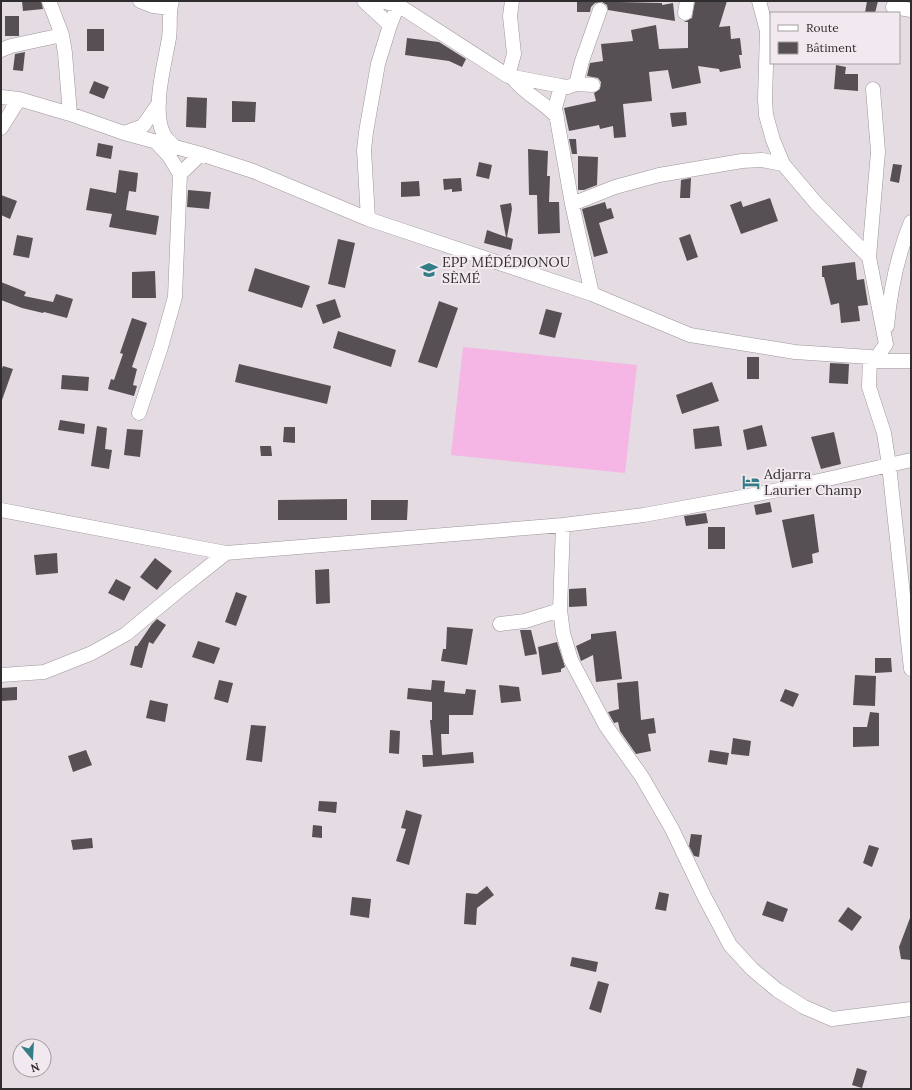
<svg xmlns="http://www.w3.org/2000/svg" width="912" height="1090" viewBox="0 0 912 1090" font-family="Lora,serif">
<style>
.grass{fill:#f5b5e5}
.building{fill:#564f54}
.lines{fill:none;stroke-linecap:round;stroke-linejoin:round}
.minor-casing{stroke:#9c959a;stroke-width:15}
.minor{stroke:#fff;stroke-width:14}
.labels{text-anchor:middle;stroke-width:4;stroke-linejoin:round;paint-order:stroke}
.poi-label{font-size:14px;fill:#302d2f;stroke:#f1e9ef;text-anchor:start}
</style>
<rect width="100%" height="100%" fill="#e4dce2"/>
<!-- grass -->
<path class="grass" d="M 463,347 L 637,365 L 625,473 L 451,455 Z"/>
<!-- building -->
<path class="building" d="M 22,1 L 41,1 L 43,9 L 23,11 Z
M 577,1 L 662,3 L 662,5 L 673,3 L 675,21 L 608,10 L 607,5 L 602,2 L 595,3 L 591,7 L 590,12 L 577,12 Z
M 695,1 L 727,1 L 719,27 L 730,26 L 731,39 L 740,38 L 742,55 L 739,55 L 741,68 L 720,72 L 719,69 L 698,66 L 701,83 L 672,89 L 668,70 L 649,72 L 652,101 L 623,104 L 626,137 L 614,138 L 613,126 L 600,129 L 599,125 L 569,131 L 564,108 L 596,101 L 594,93 L 600,89 L 601,82 L 598,78 L 587,76 L 590,63 L 603,61 L 601,44 L 633,41 L 631,30 L 656,25 L 659,49 L 688,48 L 688,22 L 684,22 L 692,18 Z
M 867,1 L 878,1 L 875,13 L 865,13 Z
M 5,16 L 19,16 L 19,36 L 5,36 Z
M 87,29 L 104,29 L 104,51 L 87,51 Z
M 407,38 L 439,42 L 466,59 L 462,67 L 449,61 L 405,55 Z
M 25,52 L 23,71 L 13,70 L 15,54 Z
M 836,65 L 846,67 L 845,74 L 858,74 L 858,91 L 834,89 Z
M 94,81 L 109,87 L 104,99 L 89,93 Z
M 187,97 L 207,98 L 206,128 L 186,127 Z
M 232,101 L 256,102 L 255,122 L 232,122 Z
M 686,112 L 687,125 L 672,127 L 670,113 Z
M 569,139 L 576,139 L 577,154 L 572,154 Z
M 98,143 L 113,146 L 111,159 L 96,156 Z
M 528,149 L 548,151 L 547,176 L 550,176 L 549,202 L 559,202 L 560,233 L 538,234 L 537,195 L 529,195 Z
M 578,156 L 598,157 L 597,185 L 584,190 L 578,190 Z
M 479,162 L 492,165 L 489,179 L 476,176 Z
M 893,164 L 902,165 L 899,183 L 890,181 Z
M 119,170 L 138,173 L 136,192 L 129,191 L 126,210 L 159,216 L 156,235 L 109,227 L 112,214 L 86,210 L 90,188 L 116,193 Z
M 461,178 L 462,191 L 452,192 L 452,189 L 444,190 L 443,179 Z
M 691,178 L 690,198 L 680,198 L 681,180 Z
M 419,181 L 420,196 L 401,197 L 401,182 Z
M 188,190 L 211,192 L 209,209 L 187,207 Z
M 1,195 L 17,201 L 10,219 L 1,215 Z
M 770,198 L 778,221 L 741,234 L 730,205 L 741,201 L 743,207 Z
M 605,202 L 607,209 L 611,208 L 614,218 L 599,223 L 608,253 L 594,257 L 582,209 Z
M 511,203 L 512,209 L 507,237 L 513,239 L 511,250 L 484,243 L 487,230 L 506,237 L 500,205 Z
M 690,234 L 698,257 L 687,261 L 679,238 Z
M 17,235 L 33,238 L 29,258 L 13,255 Z
M 338,239 L 355,243 L 345,288 L 328,284 Z
M 855,262 L 857,280 L 864,279 L 868,305 L 858,306 L 860,321 L 841,323 L 839,303 L 831,305 L 824,277 L 822,277 L 822,266 Z
M 255,268 L 310,286 L 302,308 L 248,291 Z
M 155,271 L 156,298 L 132,298 L 132,272 Z
M 1,282 L 26,292 L 24,296 L 53,302 L 56,294 L 73,299 L 67,318 L 44,312 L 43,313 L 22,308 L 1,300 Z
M 335,299 L 341,317 L 323,324 L 316,305 Z
M 439,301 L 458,308 L 437,368 L 418,362 Z
M 546,309 L 562,313 L 555,338 L 539,334 Z
M 132,318 L 147,323 L 132,367 L 137,369 L 133,385 L 137,386 L 134,396 L 108,389 L 111,379 L 114,380 L 123,354 L 120,353 Z
M 338,331 L 396,350 L 391,367 L 333,348 Z
M 747,357 L 759,357 L 759,379 L 747,379 Z
M 830,363 L 849,364 L 848,384 L 829,383 Z
M 239,364 L 331,386 L 327,404 L 235,382 Z
M 3,366 L 13,369 L 2,400 L 1,400 L 1,371 Z
M 62,375 L 89,377 L 88,391 L 61,389 Z
M 712,382 L 719,401 L 682,414 L 676,395 Z
M 60,420 L 85,424 L 84,434 L 58,430 Z
M 762,425 L 767,446 L 747,450 L 743,430 Z
M 97,426 L 107,428 L 105,449 L 112,450 L 109,469 L 91,466 Z
M 719,426 L 722,446 L 695,449 L 693,429 Z
M 284,427 L 295,427 L 295,443 L 283,442 Z
M 127,429 L 143,430 L 140,457 L 124,455 Z
M 834,432 L 841,464 L 821,469 L 811,437 Z
M 260,446 L 271,446 L 272,456 L 261,456 Z
M 347,499 L 347,520 L 278,520 L 278,500 Z
M 371,500 L 408,500 L 407,520 L 371,520 Z
M 770,502 L 772,512 L 756,515 L 754,505 Z
M 706,513 L 708,523 L 686,526 L 684,516 Z
M 814,514 L 819,552 L 812,554 L 813,563 L 792,568 L 782,520 Z
M 708,527 L 725,527 L 725,549 L 708,549 Z
M 57,553 L 58,573 L 36,575 L 34,555 Z
M 155,558 L 172,571 L 157,590 L 140,577 Z
M 329,569 L 330,603 L 316,604 L 315,570 Z
M 116,579 L 131,587 L 124,601 L 108,593 Z
M 586,588 L 587,606 L 569,607 L 569,589 Z
M 236,592 L 247,596 L 236,626 L 225,622 Z
M 157,619 L 166,625 L 153,644 L 149,642 L 142,668 L 130,665 L 135,646 L 137,646 L 152,624 Z
M 447,627 L 473,629 L 467,665 L 441,661 L 443,649 L 446,649 Z
M 520,630 L 531,630 L 537,654 L 525,656 Z
M 616,631 L 622,679 L 596,682 L 593,655 L 581,661 L 576,646 L 591,639 L 591,634 Z
M 198,641 L 220,648 L 214,664 L 192,657 Z
M 557,642 L 565,667 L 561,669 L 561,672 L 542,675 L 538,647 Z
M 875,658 L 891,658 L 892,672 L 875,673 Z
M 855,675 L 876,676 L 875,706 L 853,705 Z
M 219,680 L 233,683 L 228,703 L 214,699 Z
M 432,680 L 445,681 L 444,692 L 465,694 L 466,689 L 476,690 L 473,715 L 449,715 L 449,734 L 441,734 L 442,755 L 473,752 L 474,763 L 423,767 L 422,755 L 433,755 L 430,720 L 432,720 L 432,702 L 407,699 L 408,688 L 431,690 Z
M 638,681 L 641,720 L 654,718 L 656,733 L 648,734 L 651,751 L 636,754 L 620,731 L 618,722 L 614,723 L 608,712 L 619,709 L 617,683 Z
M 499,685 L 519,687 L 521,701 L 501,703 Z
M 17,687 L 17,700 L 1,701 L 1,688 Z
M 785,689 L 799,694 L 793,707 L 780,701 Z
M 150,700 L 168,704 L 165,722 L 146,718 Z
M 870,712 L 879,713 L 879,746 L 853,747 L 853,727 L 867,727 Z
M 251,725 L 266,726 L 262,762 L 246,760 Z
M 390,730 L 400,731 L 399,754 L 389,753 Z
M 733,738 L 751,741 L 749,756 L 731,754 Z
M 86,750 L 92,765 L 73,772 L 68,756 Z
M 710,750 L 729,753 L 727,765 L 708,762 Z
M 319,801 L 337,802 L 336,813 L 318,811 Z
M 406,810 L 422,815 L 409,865 L 396,861 L 406,829 L 401,828 Z
M 313,825 L 322,826 L 322,838 L 312,837 Z
M 691,834 L 702,835 L 699,857 L 694,856 L 689,846 Z
M 92,838 L 93,848 L 73,850 L 71,840 Z
M 869,845 L 879,848 L 872,867 L 863,863 Z
M 487,886 L 494,895 L 477,908 L 476,925 L 464,924 L 466,893 L 477,894 Z
M 659,892 L 669,894 L 666,911 L 655,909 Z
M 352,897 L 371,899 L 369,918 L 350,915 Z
M 767,901 L 788,909 L 783,922 L 762,915 Z
M 848,907 L 862,917 L 852,931 L 838,921 Z
M 910,918 L 911,918 L 911,960 L 901,959 L 899,947 Z
M 572,957 L 598,962 L 596,972 L 570,966 Z
M 598,981 L 609,984 L 601,1013 L 589,1009 Z
M 857,1068 L 867,1071 L 862,1088 L 852,1085 Z"/>
<g class="lines">
<!-- minor casing -->
<g class="minor-casing">
<path id="minor" d="M 49,1 L 62,35 L 65,53 L 70,114
M 140,1 L 153,6 L 170,8
M 172,1 C 168,13 171,25 169,38 C 165,63 151,111 164,135 C 166,139 171,143 174,146
M 364,1 L 390,25
M 379,1 L 398,5 L 508,76 L 561,86 L 568,87 L 576,84 L 593,85
M 759,1 L 767,31 L 765,99 L 766,115 L 773,140 L 783,164 L 816,203 L 869,257 L 886,344 L 875,360
M 893,7 L 911,10
M 685,13 L 687,1
M 1,50 L 11,46 L 62,35
M 508,76 L 514,54 L 510,16 L 512,1
M 512,77 C 524,94 543,101 557,117
M 576,84 L 582,61 L 600,10
M 561,86 L 555,108 L 572,204 L 592,294
M 1,97 L 19,99 L 70,114 L 124,133 L 201,154 L 253,171 L 368,219 L 592,294 L 690,335 L 795,352 L 870,357 L 878,361 L 911,361
M 1,128 L 19,99
M 124,133 L 143,126 L 159,103
M 156,142 L 169,156 L 180,174
M 572,204 L 615,187 L 659,175 L 742,161 L 762,160 L 783,164
M 368,219 L 364,150 L 366,132 L 378,64 L 390,25 L 398,5
M 869,257 L 878,152 L 873,89
M 887,326 C 890,292 898,254 911,222
M 870,357 L 869,387 L 884,433 L 889,465 L 911,669
M 139,413 L 161,347 L 175,297 L 180,174 L 201,154
M 1,510 L 226,553 L 563,525 L 644,515 L 779,490 L 911,460
M 563,525 L 560,610 L 563,633 L 571,660 L 606,726 L 642,777 L 672,829 L 704,896 L 730,945 L 752,969 L 777,990 L 804,1007 L 832,1019 L 911,1009
M 500,624 L 525,621 L 560,610
M 1,675 L 44,672 L 92,653 L 126,634 L 178,591 L 226,553"/>
</g>
<!-- minor -->
<use href="#minor" class="minor"/>
</g>
<!-- icons -->
<defs>
<g id="school-bare" transform="scale(1.38)"><path d="M0-5L7-2L0 1L-7-2ZM-4 1L0 2.5L4 1V4Q0 6-4 4Z" fill="#357d86" stroke="#f1e9ef" stroke-width="2.5" paint-order="stroke"/></g>
<g id="hotel-bare" transform="scale(1.38)"><path d="M-6-4.5h1.5V1H6V5H4.5V3h-9V5H-6ZM-4 0a1.8 1.8 0 1 1 3.6 0ZM.5 0V-2.5h3Q6-2.5 6 0Z" fill="#357d86" stroke="#f1e9ef" stroke-width="2.5" paint-order="stroke"/></g>
</defs>
<g fill-rule="evenodd">
<use href="#school-bare" x="429" y="270"/>
<use href="#hotel-bare" x="751" y="482"/>
</g>
<g class="labels">
<!-- poi labels -->
<g class="poi-label">
<text x="442" y="267">EPP MÉDÉDJONOU<tspan x="442" dy="16">SÈMÉ</tspan></text>
<text x="764" y="479">Adjarra<tspan x="764" dy="16">Laurier Champ</tspan></text>
</g>
</g>
<!-- border -->
<rect width="912" height="1090" fill="none" stroke="#302d2f" stroke-width="4"/>
<!-- legend -->
<rect x="770" y="12" width="130" height="52" fill="#f1e9ef" stroke="#a49ea2"/>
<rect x="778" y="25" width="20" height="6" fill="#ffffff" stroke="#a49ea2"/>
<text x="806" y="32" font-size="12" fill="#302d2f">Route</text>
<rect x="778" y="42" width="20" height="12" fill="#564f54" stroke="#a49ea2"/>
<text x="806" y="52" font-size="12" fill="#302d2f">Bâtiment</text>
<!-- north arrow -->
<g transform="translate(32 1058) rotate(162)"><circle r="19" fill="#f1e9ef" stroke="#a49ea2"/>
<path d="M0-3L7 15L0 10L-7 15Z" fill="#357d86"/>
<text y="-6" font-size="11" font-weight="bold" text-anchor="middle" fill="#302d2f">N</text>
</g>
</svg>
